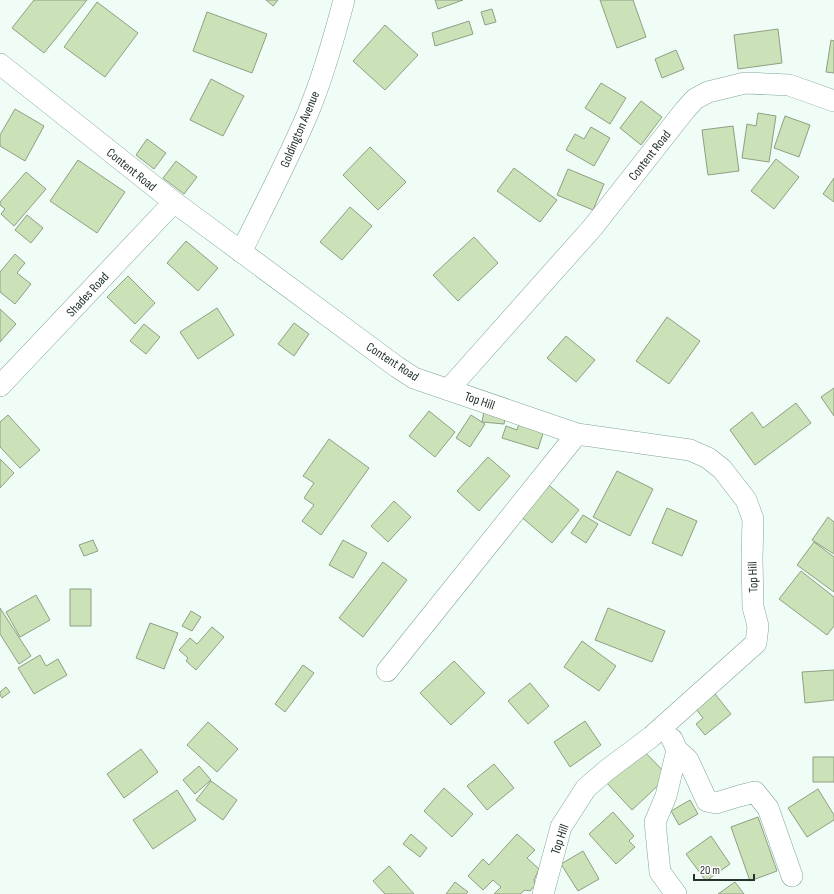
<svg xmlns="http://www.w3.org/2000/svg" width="834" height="894" viewBox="0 0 834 894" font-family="'Sofia Sans Condensed',sans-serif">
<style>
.building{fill:#cbe2b9;stroke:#8f9f82}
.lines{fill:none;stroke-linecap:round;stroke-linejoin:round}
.minor-casing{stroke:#82a595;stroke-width:22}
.minor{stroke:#fff;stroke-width:21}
.labels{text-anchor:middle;stroke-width:4;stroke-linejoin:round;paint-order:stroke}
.street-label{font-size:13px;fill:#24332c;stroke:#fff}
</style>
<rect width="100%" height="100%" fill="#effdf6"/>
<!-- building -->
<path class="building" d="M 34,0 L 87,0 L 44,53 L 12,28 Z
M 266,0 L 278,0 L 273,6 Z
M 435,0 L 463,0 L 438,9 Z
M 600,0 L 633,0 L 646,37 L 617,48 Z
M 97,2 L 138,33 L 105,77 L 64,47 Z
M 492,9 L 496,22 L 485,25 L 481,12 Z
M 207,12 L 267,34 L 252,73 L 193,51 Z
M 469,21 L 473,34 L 435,46 L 432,33 Z
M 385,25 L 418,55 L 385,90 L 353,61 Z
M 778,29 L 782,63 L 738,69 L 734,35 Z
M 831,40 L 834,41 L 834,73 L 826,72 Z
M 676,50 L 684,69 L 662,78 L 655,59 Z
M 211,79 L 244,96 L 223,136 L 190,120 Z
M 601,83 L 626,98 L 610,124 L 585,108 Z
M 641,101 L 662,117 L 641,145 L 620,128 Z
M 15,109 L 44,126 L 25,161 L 0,146 L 0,135 Z
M 758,113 L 776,116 L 769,162 L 742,158 L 747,124 L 756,126 Z
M 785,116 L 810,125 L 799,157 L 774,148 Z
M 733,126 L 739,171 L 708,175 L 702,130 Z
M 591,127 L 610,138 L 594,166 L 566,150 L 575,134 L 584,139 Z
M 147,139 L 166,153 L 154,169 L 136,155 Z
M 370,147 L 406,182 L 378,210 L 343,175 Z
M 776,159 L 799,177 L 774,209 L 751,191 Z
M 78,160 L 125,192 L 97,233 L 50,201 Z
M 176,161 L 197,177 L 184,194 L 163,178 Z
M 514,168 L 557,200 L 540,222 L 497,191 Z
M 568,169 L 604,184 L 593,210 L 557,195 Z
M 26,172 L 46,189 L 14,226 L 1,214 L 5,209 L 0,205 L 0,202 Z
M 834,178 L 834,202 L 823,194 Z
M 350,207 L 372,226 L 342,260 L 320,242 Z
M 27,215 L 43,228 L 31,243 L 15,230 Z
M 474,237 L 498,263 L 458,301 L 433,275 Z
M 186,241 L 218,268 L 198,291 L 167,263 Z
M 15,254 L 25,263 L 17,273 L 31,284 L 15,304 L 0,292 L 0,272 Z
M 128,276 L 155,303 L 135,324 L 107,297 Z
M 217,308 L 234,335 L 198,359 L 180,332 Z
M 0,309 L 16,324 L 0,342 Z
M 667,317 L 700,341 L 669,384 L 636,361 Z
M 294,323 L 309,334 L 294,356 L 278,344 Z
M 144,324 L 160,337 L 146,354 L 130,341 Z
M 566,336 L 595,360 L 576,382 L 547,358 Z
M 834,388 L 834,416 L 821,397 Z
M 796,403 L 811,423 L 755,465 L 730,430 L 752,412 L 763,428 Z
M 429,411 L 455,432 L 435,457 L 409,436 Z
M 484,411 L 506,414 L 504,424 L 482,422 Z
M 8,415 L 40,450 L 20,468 L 0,447 L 0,422 Z
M 471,415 L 485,424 L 470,447 L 456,438 Z
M 521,417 L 546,424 L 538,449 L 502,438 L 506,426 L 517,430 Z
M 329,439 L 369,468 L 321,535 L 302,521 L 314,505 L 304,498 L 314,483 L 303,476 Z
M 488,457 L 510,476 L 479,511 L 457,491 Z
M 0,459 L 14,473 L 0,488 Z
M 617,471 L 653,489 L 630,536 L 593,517 Z
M 545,482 L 579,510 L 552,543 L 519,515 Z
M 394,501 L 411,517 L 388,542 L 371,526 Z
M 667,508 L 697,521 L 682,556 L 652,543 Z
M 583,515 L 598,524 L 586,543 L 571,533 Z
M 828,517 L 834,522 L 834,554 L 812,540 Z
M 93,540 L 98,551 L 84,556 L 79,545 Z
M 343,540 L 367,553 L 353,578 L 329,565 Z
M 814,542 L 834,557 L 834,592 L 797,565 Z
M 383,562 L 407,580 L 363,637 L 339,618 Z
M 801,571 L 834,597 L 834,626 L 827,635 L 779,599 Z
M 70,589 L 91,589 L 91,626 L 70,626 Z
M 36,595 L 50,620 L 20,637 L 6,612 Z
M 0,608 L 31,656 L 19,664 L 0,634 Z
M 608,608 L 665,631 L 652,662 L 595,640 Z
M 191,611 L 201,617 L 192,631 L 182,626 Z
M 150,623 L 178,633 L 164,669 L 136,658 Z
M 212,627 L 224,637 L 196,670 L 186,661 L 188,658 L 179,650 L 190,638 L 197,644 Z
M 582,641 L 616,666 L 599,691 L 564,667 Z
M 40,655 L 46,666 L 58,659 L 67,675 L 34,694 L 18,668 Z
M 454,661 L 485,693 L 451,725 L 420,693 Z
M 303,665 L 314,673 L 285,712 L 275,704 Z
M 834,670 L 834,700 L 805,703 L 802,672 Z
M 530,683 L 549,706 L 528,724 L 508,701 Z
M 6,687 L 10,692 L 2,698 L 0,695 L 0,692 Z
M 711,689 L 731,714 L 705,735 L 696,724 L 703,718 L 692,704 Z
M 585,721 L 601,745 L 570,767 L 554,742 Z
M 208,722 L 238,749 L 217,772 L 187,745 Z
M 640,747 L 668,776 L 632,810 L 605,781 Z
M 141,749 L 158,772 L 124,798 L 107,774 Z
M 813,757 L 834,757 L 834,782 L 813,782 Z
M 494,764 L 514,788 L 487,810 L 467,786 Z
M 199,766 L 211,780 L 195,794 L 183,780 Z
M 211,781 L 237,800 L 223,820 L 196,800 Z
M 444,788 L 473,814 L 452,837 L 424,811 Z
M 818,789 L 834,815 L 834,820 L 807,837 L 788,808 Z
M 177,790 L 196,820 L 153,849 L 133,820 Z
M 690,800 L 698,814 L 679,825 L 671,811 Z
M 613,812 L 634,836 L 629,841 L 635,847 L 616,864 L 589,834 Z
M 758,817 L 777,871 L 750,881 L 731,827 Z
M 411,834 L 427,848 L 420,857 L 403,844 Z
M 517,834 L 535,850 L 527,858 L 539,869 L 534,880 L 535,885 L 530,891 L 525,890 L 520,894 L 494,894 L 501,887 L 493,880 L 483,890 L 468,876 L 483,859 L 489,865 Z
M 711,836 L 730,864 L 706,881 L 686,854 Z
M 583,851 L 599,879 L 578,891 L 561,864 Z
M 389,866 L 414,894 L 385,894 L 373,881 Z
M 455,882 L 468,892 L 466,894 L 446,894 Z
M 735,882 L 744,894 L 718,894 Z"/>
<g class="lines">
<!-- minor casing -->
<g class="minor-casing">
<path id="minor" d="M 0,64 L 174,202 L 397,367 L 414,378 L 577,434 L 690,450 L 708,458 L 722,469 L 746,500 L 753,519 L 752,559 L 753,607 L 758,626 L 756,643 L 651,737 L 607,770 L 586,788 L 561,827 L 543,894
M 241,252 C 264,206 288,160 308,113 C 323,77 334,38 344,0
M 0,386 L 174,202
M 448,390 L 593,227 L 685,110 L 695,99 L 708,92 L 745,83 L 789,85 L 834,101
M 387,671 L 577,434
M 672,739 L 677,750 L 666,796 L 655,822 L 660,872 L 676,894
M 677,750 L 688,760 L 707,801 L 716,803 L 739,796 L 755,792 L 768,808 L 792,876"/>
</g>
<!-- minor -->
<use href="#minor" class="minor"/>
</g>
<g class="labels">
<!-- street labels -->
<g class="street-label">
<text transform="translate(299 129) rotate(-67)" y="5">Goldington Avenue</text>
<text transform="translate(649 155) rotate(-52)" y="5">Content Road</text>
<text transform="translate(132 169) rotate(39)" y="5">Content Road</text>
<text transform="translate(87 294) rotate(-47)" y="5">Shades Road</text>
<text transform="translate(393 361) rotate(33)" y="5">Content Road</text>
<text transform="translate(480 400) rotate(19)" y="5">Top Hill</text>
<text transform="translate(752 577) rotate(-92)" y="5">Top Hill</text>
<text transform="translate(559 839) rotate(-71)" y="5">Top Hill</text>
</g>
</g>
<!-- scale -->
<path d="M694 874v6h60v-6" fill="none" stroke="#24332c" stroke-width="2"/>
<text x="700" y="874" font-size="12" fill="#24332c" stroke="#ffffff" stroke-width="3" paint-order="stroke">20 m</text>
</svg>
